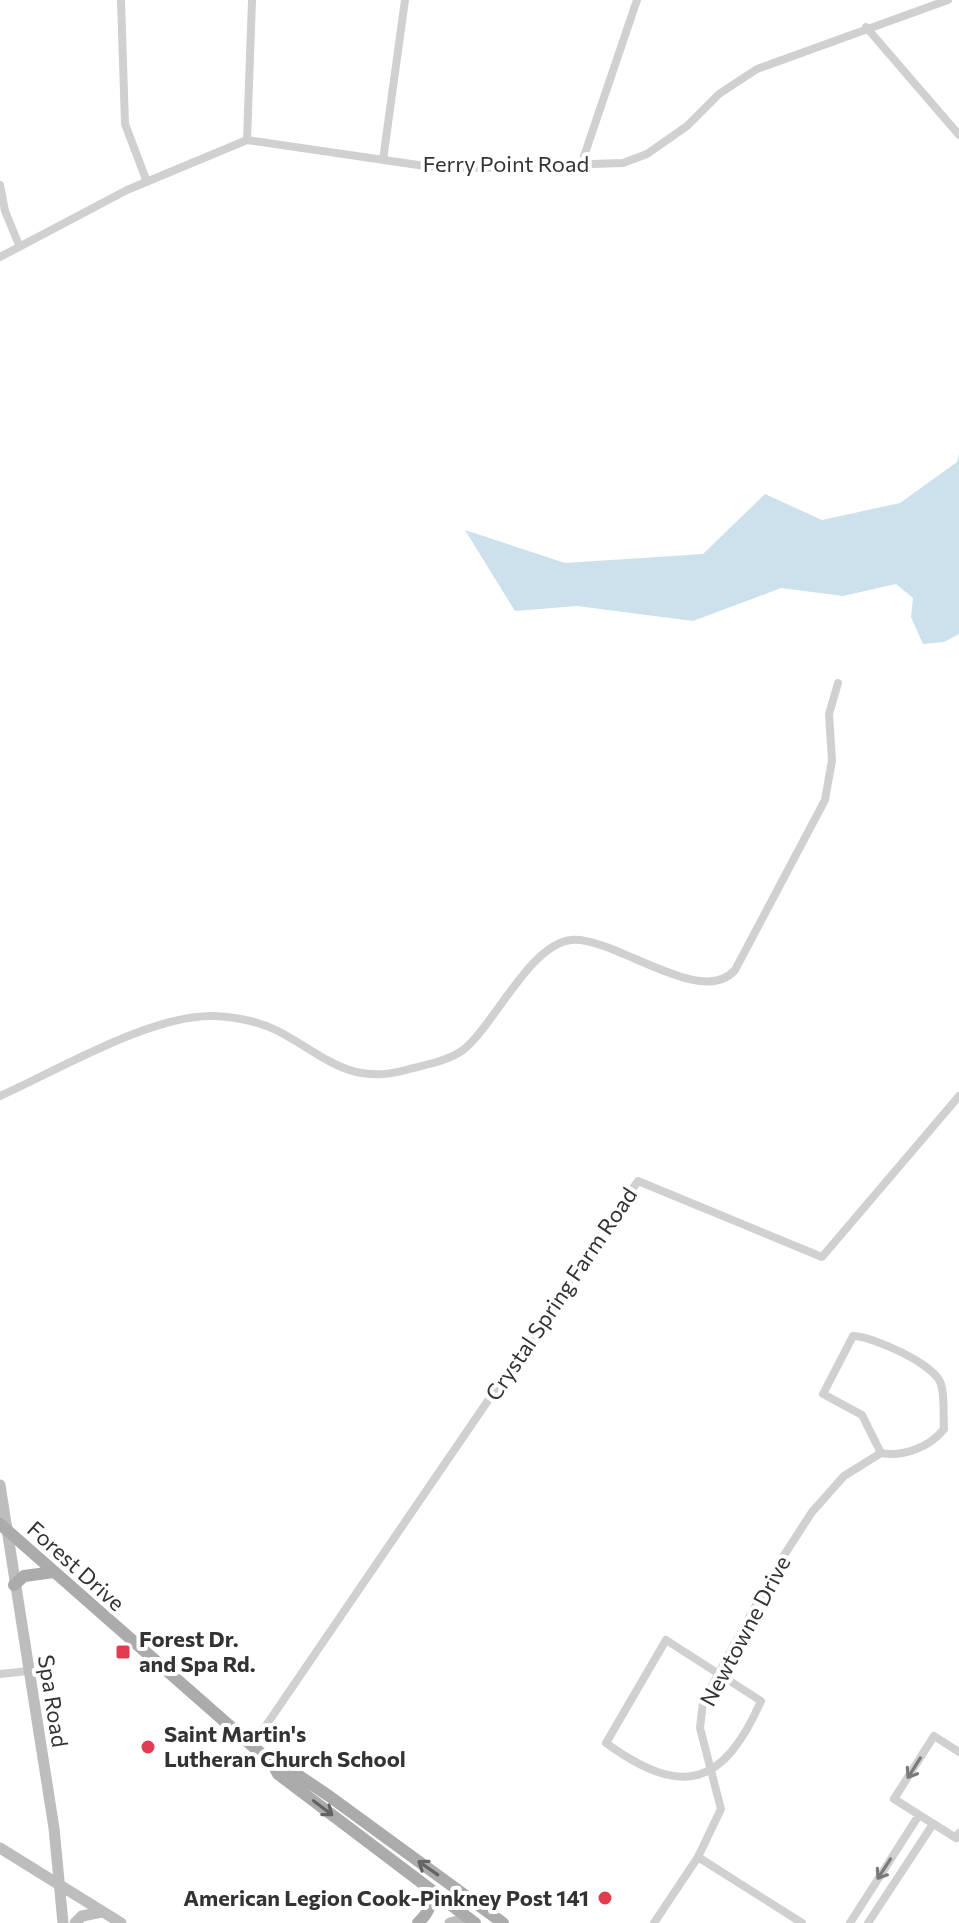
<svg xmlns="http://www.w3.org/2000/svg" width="959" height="1923" viewBox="0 0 959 1923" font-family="Commissioner,sans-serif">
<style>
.water{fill:#cce1eb}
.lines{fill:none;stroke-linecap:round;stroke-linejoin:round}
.street{stroke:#d0d0d0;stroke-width:8}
.secondary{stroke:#bdbdbd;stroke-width:11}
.primary{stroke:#ababab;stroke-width:12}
.oneway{stroke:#7a7a7a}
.oneway2{stroke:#636363}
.poi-dot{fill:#e23c50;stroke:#fff;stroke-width:3}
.labels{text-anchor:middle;stroke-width:8;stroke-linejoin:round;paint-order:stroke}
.street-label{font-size:22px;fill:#333;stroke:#fff}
.poi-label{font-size:22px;font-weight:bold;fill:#333;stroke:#fff;text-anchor:start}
</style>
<rect width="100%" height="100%" fill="#fff"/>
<!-- water -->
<path class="water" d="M 959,454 L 959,634 L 944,642 L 923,644 L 911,617 L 913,598 L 896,584 L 843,596 L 781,588 L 693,621 L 577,606 L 515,611 L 465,530 L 565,563 L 703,554 L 765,494 L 822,520 L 900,503 L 957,462 Z"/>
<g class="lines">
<!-- street -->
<path class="street" d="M 121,0 L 125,124 L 147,182
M 866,27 L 959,135
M 247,140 L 252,0
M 383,160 L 405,0
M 581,165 L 637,0
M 0,185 L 5,211 L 19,245
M 0,257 L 127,190 L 247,140 L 425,166 L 471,168 L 623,163 L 647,154 L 687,126 L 719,94 L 757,69 L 948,0
M 0,1096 C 58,1070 152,1014 214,1016 C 235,1017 260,1022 278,1031 C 324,1055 349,1086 406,1070 C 424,1065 448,1061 463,1050 C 493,1027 530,944 571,940 C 615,936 701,1009 735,970 L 825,800 L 832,760 L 829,714 L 838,683
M 666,1640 L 761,1701 C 723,1787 682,1798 606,1743 Z
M 0,1674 L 28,1671
M 252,1746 L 638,1181 L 822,1257 L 959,1096
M 959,1752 L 934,1736 L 894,1799 L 956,1838 L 959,1833
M 698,1857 L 802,1923
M 654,1923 L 698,1857 L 721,1809 L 700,1728 L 703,1702 L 779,1563 L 812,1512 L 844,1476 L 881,1453 C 904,1457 930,1447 944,1429 C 943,1415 945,1397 941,1384 C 935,1364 872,1336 853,1336 L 823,1394 L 862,1415 L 881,1453
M 850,1923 L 919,1815
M 868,1923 L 933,1824"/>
<!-- secondary -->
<path class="secondary" d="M 0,1485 L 54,1828 L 63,1923
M 0,1848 L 121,1923
M 75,1923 L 82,1916 L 102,1912
M 450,1923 L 469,1918"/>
<!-- primary -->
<path class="primary" d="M 0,1524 L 272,1763 L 278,1774 L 475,1923
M 14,1585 L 24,1576 L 54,1572
M 272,1763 L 283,1765 L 329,1796 L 503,1923
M 418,1923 C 431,1910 433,1904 425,1887"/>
</g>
<!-- one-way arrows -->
<defs><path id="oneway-shaft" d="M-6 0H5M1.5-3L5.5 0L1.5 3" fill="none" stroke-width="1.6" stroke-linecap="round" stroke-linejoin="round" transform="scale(2)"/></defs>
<g class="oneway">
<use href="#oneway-shaft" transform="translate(914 1768) rotate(122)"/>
<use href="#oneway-shaft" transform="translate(884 1869) rotate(123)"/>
</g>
<g class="oneway2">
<use href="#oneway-shaft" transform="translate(323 1808) rotate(37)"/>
<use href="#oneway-shaft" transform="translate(428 1868) rotate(-145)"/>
</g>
<!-- markers -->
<g class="poi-dot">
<rect x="115" y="1644" width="16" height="16" rx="4"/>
<circle cx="148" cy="1747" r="8"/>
<circle cx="605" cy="1898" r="8"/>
</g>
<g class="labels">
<!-- street labels -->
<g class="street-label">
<text x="506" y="172">Ferry Point Road</text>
<text transform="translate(561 1294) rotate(-56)" y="8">Crystal Spring Farm Road</text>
<text transform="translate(76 1566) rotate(42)" y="8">Forest Drive</text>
<text transform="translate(745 1631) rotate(-62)" y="8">Newtowne Drive</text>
<text transform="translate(53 1701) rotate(81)" y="8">Spa Road</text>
</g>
<!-- poi labels -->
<g class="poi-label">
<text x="139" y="1647">Forest Dr.<tspan x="139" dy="25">and Spa Rd.</tspan></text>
<text x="164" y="1742">Saint Martin's<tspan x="164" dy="25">Lutheran Church School</tspan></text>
<text x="589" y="1906" text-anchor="end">American Legion Cook-Pinkney Post 141</text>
</g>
</g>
</svg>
